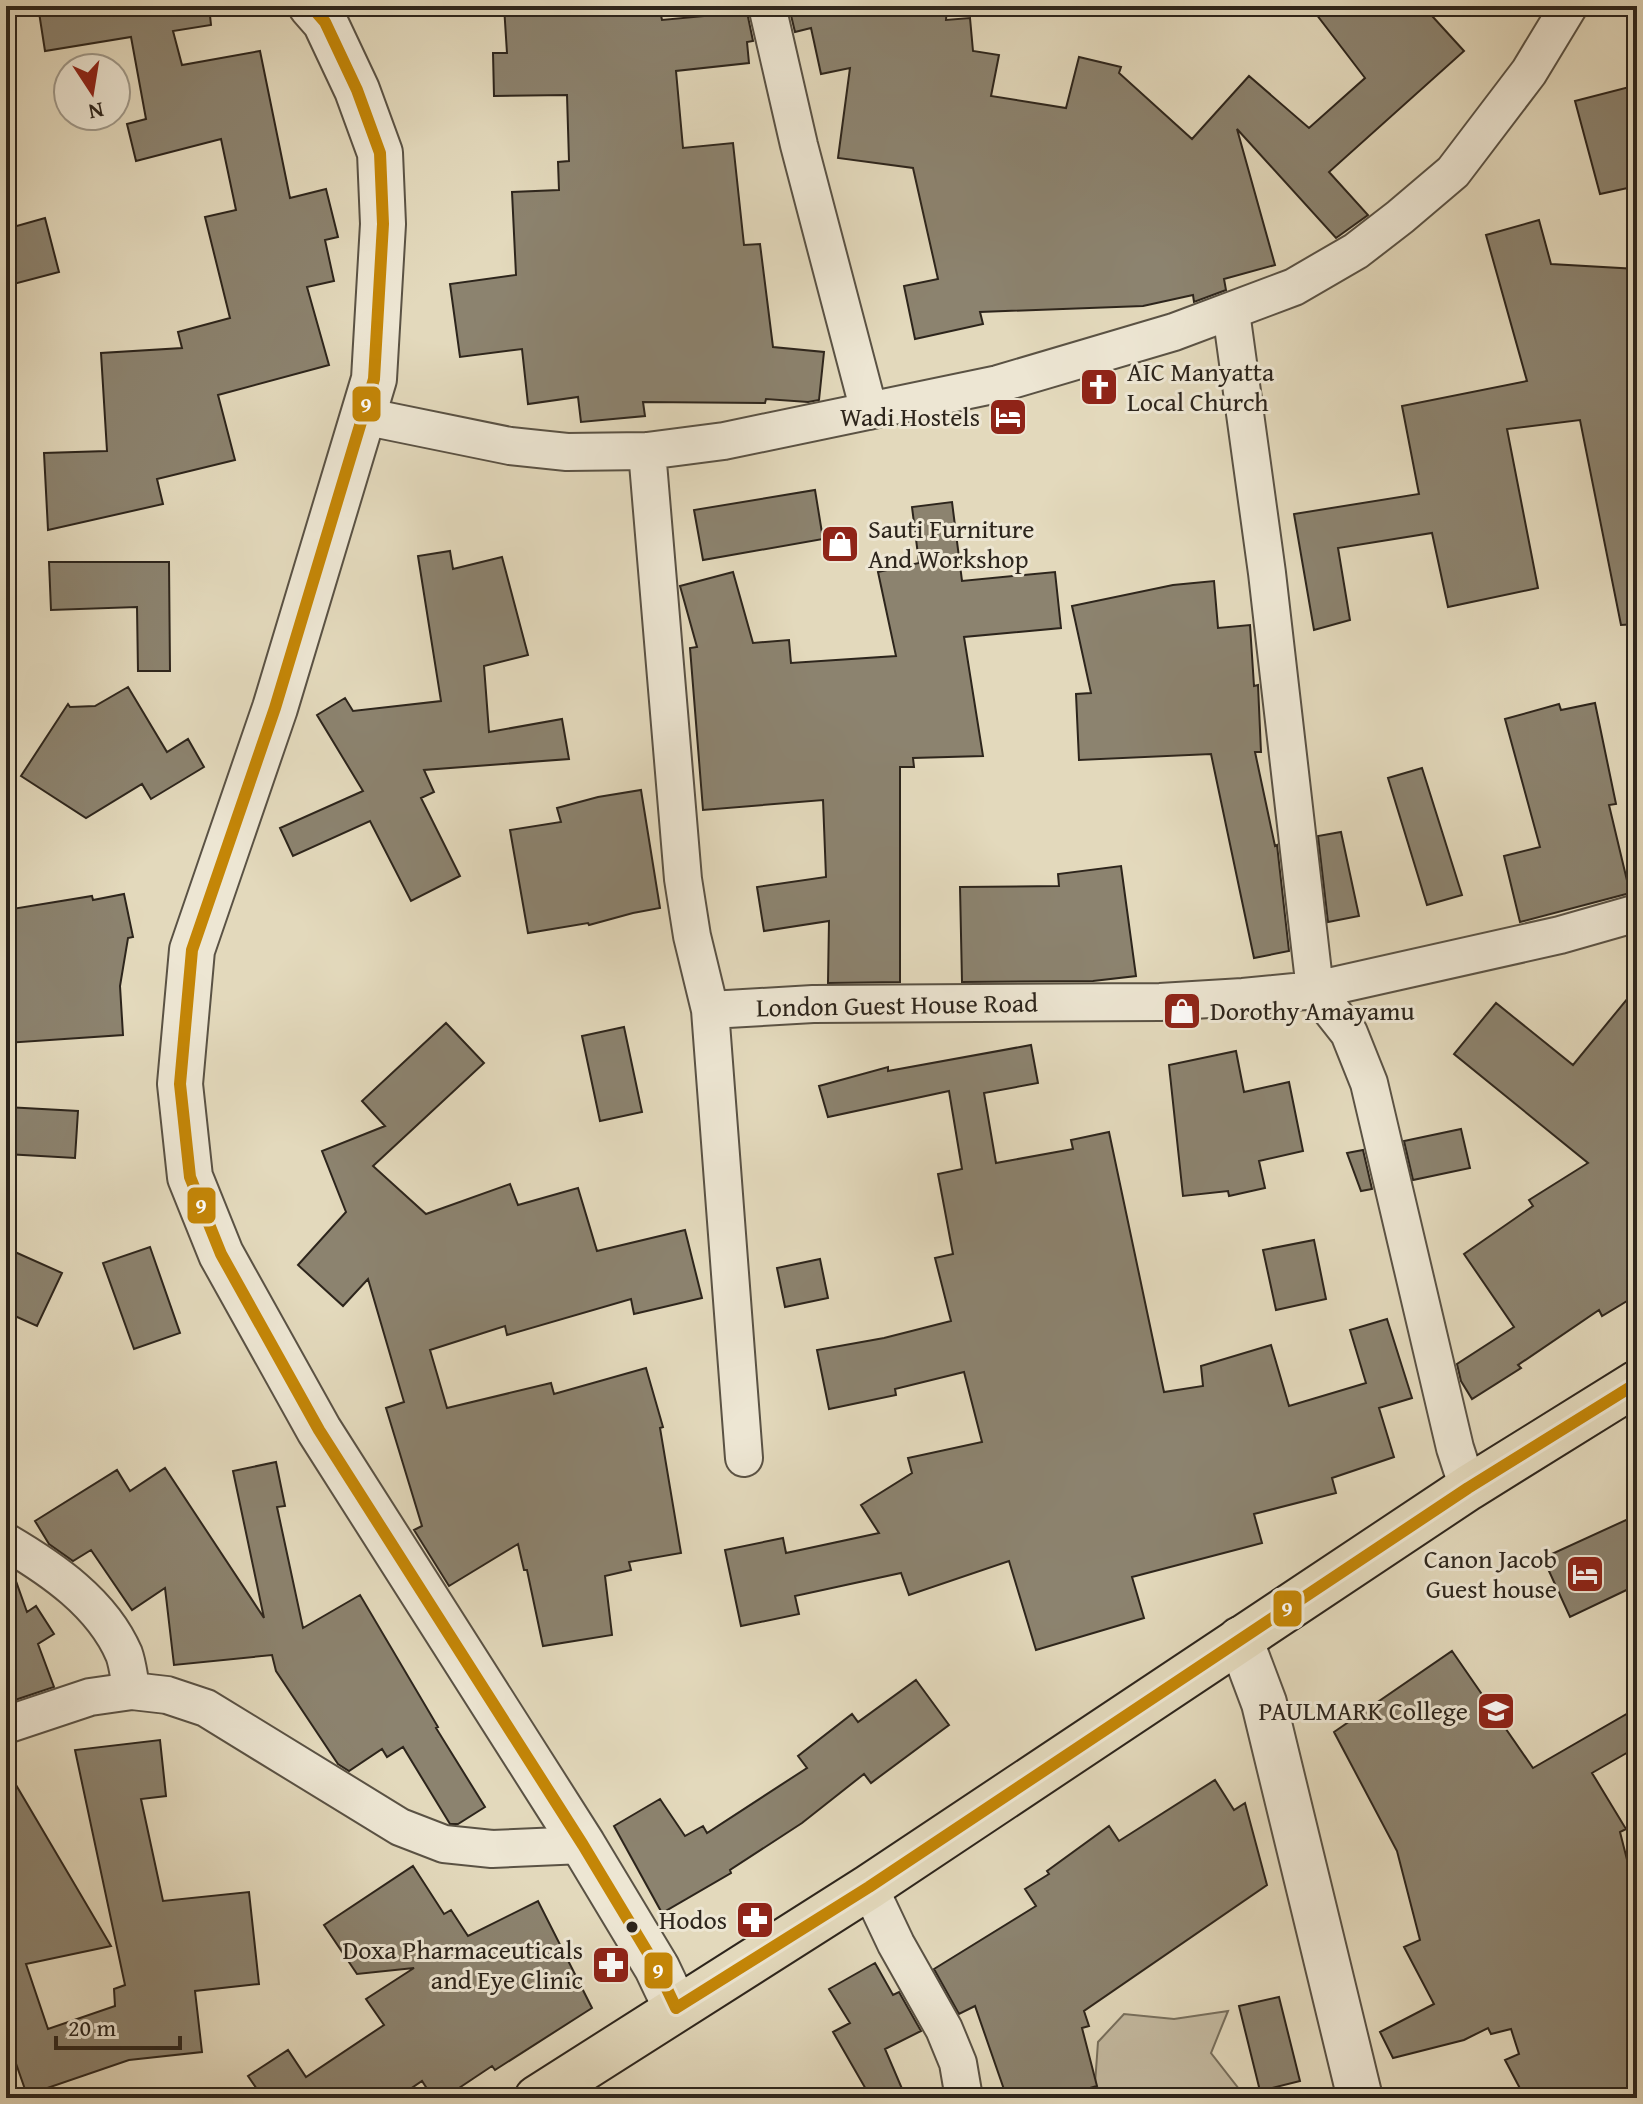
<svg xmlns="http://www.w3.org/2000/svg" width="1643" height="2104" viewBox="0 0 1643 2104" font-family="'Gentium Book Plus',serif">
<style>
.green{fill:#c4baa1;stroke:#78705e;stroke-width:2}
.building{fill:#8c836f;stroke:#2d251c;stroke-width:2}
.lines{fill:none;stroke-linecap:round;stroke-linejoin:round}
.minor-casing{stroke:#5a5244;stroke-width:40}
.tertiary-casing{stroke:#5a5244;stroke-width:48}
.primary-casing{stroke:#2d251c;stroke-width:48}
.minor{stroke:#ede6d3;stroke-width:36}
.tertiary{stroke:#ede6d3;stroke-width:44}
.primary{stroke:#e3d9bc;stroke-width:44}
.bus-1-casing{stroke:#ede6d3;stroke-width:18}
.bus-1{stroke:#c48607;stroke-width:12}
.bus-dot{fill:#2d251c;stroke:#ede6d3;stroke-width:3}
.labels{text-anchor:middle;stroke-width:6;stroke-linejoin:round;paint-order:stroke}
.poi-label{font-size:26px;fill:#2d251c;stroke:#ede6d3;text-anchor:end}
.street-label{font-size:26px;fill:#2d251c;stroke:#ede6d3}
.line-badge{stroke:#ede6d3;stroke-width:3}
.badge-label{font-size:22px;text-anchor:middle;font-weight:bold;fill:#fff}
</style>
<rect width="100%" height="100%" fill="#e3d9bc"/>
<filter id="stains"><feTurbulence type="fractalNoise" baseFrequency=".0025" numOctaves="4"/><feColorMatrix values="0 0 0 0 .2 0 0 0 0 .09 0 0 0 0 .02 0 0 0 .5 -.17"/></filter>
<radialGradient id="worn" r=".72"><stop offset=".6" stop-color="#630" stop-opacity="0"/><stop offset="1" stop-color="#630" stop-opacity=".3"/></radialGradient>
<!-- green -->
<path class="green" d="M 1228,2011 L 1211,2053 L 1246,2098 L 1094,2098 L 1098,2042 L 1124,2014 L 1174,2019 Z"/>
<!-- building -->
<path class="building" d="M 38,6 L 209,6 L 211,25 L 173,31 L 182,65 L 260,51 L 290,198 L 326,189 L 338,237 L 325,240 L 334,281 L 307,287 L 329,365 L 218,395 L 235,460 L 157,479 L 163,504 L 48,530 L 44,453 L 107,451 L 101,353 L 182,348 L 178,332 L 230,318 L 205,217 L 236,210 L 221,139 L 136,161 L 127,124 L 146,119 L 131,37 L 45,51 Z
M 504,6 L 659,6 L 662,20 L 747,12 L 753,41 L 747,42 L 749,63 L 676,71 L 683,148 L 733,143 L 744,245 L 760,244 L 773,347 L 824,352 L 819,400 L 808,402 L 766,399 L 765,403 L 643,402 L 645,416 L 581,422 L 578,397 L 528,404 L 522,349 L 460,357 L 450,284 L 516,275 L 512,192 L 559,190 L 558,162 L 569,161 L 567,95 L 494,96 L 493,53 L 507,53 Z
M 804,6 L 947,6 L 946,20 L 970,18 L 973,51 L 999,55 L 991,96 L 1066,108 L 1079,57 L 1121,67 L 1119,73 L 1192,139 L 1249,76 L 1309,128 L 1365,78 L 1310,6 L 1423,6 L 1464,51 L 1329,172 L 1368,215 L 1336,238 L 1237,129 L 1275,265 L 1224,279 L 1226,290 L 1194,302 L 1193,295 L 1143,306 L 980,312 L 983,324 L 915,339 L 904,286 L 938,279 L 913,168 L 838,158 L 850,68 L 821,74 L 811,28 L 795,32 L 789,7 Z
M 1637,85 L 1637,186 L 1600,194 L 1575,101 Z
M 45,218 L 59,272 L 6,286 L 6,229 Z
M 1539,220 L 1551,264 L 1637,269 L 1637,624 L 1621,625 L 1580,420 L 1507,429 L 1538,588 L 1448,607 L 1432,533 L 1338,548 L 1350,620 L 1314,630 L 1294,514 L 1419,494 L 1402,406 L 1527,381 L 1486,235 Z
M 815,490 L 823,539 L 703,560 L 694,510 Z
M 952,502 L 962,581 L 1055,572 L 1061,628 L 964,637 L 983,756 L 913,758 L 914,767 L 900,767 L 900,982 L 828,983 L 829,921 L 764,931 L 757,887 L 826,877 L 823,800 L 703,810 L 690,648 L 697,647 L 680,586 L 733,572 L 753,643 L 789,640 L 791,663 L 896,656 L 878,572 L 919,563 L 912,507 Z
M 450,551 L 453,569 L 502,557 L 528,655 L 484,666 L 489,732 L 562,719 L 569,759 L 424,770 L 434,792 L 421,798 L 460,876 L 411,901 L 370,821 L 293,856 L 280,828 L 363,791 L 317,715 L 345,698 L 353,711 L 441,701 L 418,556 Z
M 49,562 L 169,562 L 170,671 L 138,671 L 137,607 L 51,610 Z
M 1214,581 L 1218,628 L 1250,625 L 1254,686 L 1258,685 L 1261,752 L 1255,752 L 1275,846 L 1277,845 L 1289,951 L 1254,958 L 1211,754 L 1079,760 L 1076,694 L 1091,693 L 1072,606 L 1173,585 Z
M 128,687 L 167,752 L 188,739 L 204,767 L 151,799 L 142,784 L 86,818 L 21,776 L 68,704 L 70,707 L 95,706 Z
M 1595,703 L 1616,804 L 1609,805 L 1630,893 L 1520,922 L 1504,856 L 1540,847 L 1505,719 L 1559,704 L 1561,710 Z
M 1422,768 L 1462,895 L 1427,905 L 1388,778 Z
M 641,790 L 660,908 L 633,913 L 589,925 L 588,923 L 528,933 L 510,830 L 561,822 L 557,808 L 598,797 Z
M 1341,832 L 1359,916 L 1328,922 L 1318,836 Z
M 1121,866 L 1136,976 L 1093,981 L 962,982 L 960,887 L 1059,886 L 1058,874 Z
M 124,894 L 133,937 L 128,938 L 120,986 L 123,1035 L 6,1043 L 6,910 L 92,896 L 93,900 Z
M 1637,987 L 1637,1295 L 1602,1316 L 1599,1310 L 1518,1365 L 1521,1368 L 1472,1399 L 1461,1381 L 1457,1364 L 1514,1327 L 1464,1254 L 1533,1206 L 1529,1200 L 1588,1163 L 1454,1054 L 1496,1003 L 1573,1065 Z
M 446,1023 L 484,1063 L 373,1166 L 426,1214 L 510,1184 L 518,1205 L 578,1188 L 597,1251 L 685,1230 L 702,1298 L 634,1314 L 631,1299 L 507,1335 L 505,1326 L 430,1350 L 447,1408 L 551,1383 L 554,1394 L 646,1368 L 663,1427 L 660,1428 L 681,1553 L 629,1562 L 631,1570 L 605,1576 L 612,1635 L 543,1646 L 527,1570 L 524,1570 L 518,1544 L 449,1586 L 414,1530 L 422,1526 L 386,1408 L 404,1402 L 368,1279 L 343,1306 L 298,1265 L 346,1212 L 322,1151 L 385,1126 L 362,1101 Z
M 624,1027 L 642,1112 L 600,1121 L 582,1036 Z
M 1031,1045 L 1038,1083 L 984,1093 L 996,1163 L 1073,1149 L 1071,1140 L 1109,1132 L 1164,1392 L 1203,1386 L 1201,1366 L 1271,1345 L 1289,1406 L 1366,1383 L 1350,1330 L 1387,1319 L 1412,1398 L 1379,1408 L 1394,1457 L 1332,1478 L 1336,1493 L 1254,1514 L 1262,1543 L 1132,1577 L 1144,1618 L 1036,1650 L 1009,1561 L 909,1595 L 901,1573 L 795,1596 L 799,1614 L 741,1626 L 725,1550 L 783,1538 L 786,1553 L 879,1533 L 861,1505 L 912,1473 L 908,1458 L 982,1442 L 964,1372 L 895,1389 L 896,1395 L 829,1409 L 817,1350 L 884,1338 L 951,1321 L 935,1258 L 953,1254 L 938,1174 L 962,1169 L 949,1091 L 828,1117 L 819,1086 L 888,1067 L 888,1071 Z
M 1236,1051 L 1244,1092 L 1289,1082 L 1303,1151 L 1259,1161 L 1265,1188 L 1229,1196 L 1228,1191 L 1183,1196 L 1169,1065 Z
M 6,1107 L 78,1111 L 75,1158 L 6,1154 Z
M 1461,1129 L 1470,1168 L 1413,1180 L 1404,1141 Z
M 1363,1150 L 1372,1189 L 1361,1191 L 1347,1153 Z
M 1314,1240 L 1326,1299 L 1276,1310 L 1263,1250 Z
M 150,1247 L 180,1333 L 134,1349 L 103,1263 Z
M 6,1248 L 62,1273 L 37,1326 L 6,1312 Z
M 820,1259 L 828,1298 L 785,1307 L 777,1268 Z
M 276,1462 L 285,1506 L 277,1507 L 303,1628 L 360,1595 L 438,1727 L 436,1728 L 485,1807 L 458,1824 L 450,1824 L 403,1747 L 387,1757 L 382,1749 L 349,1771 L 338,1764 L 276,1671 L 272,1655 L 174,1665 L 165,1588 L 132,1610 L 91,1550 L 73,1561 L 49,1544 L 35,1521 L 117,1470 L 130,1491 L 165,1468 L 264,1618 L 233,1471 Z
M 1637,1515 L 1637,1585 L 1570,1617 L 1543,1558 Z
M 6,1567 L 12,1570 L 27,1612 L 36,1606 L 54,1634 L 38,1644 L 54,1687 L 6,1703 Z
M 1452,1651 L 1533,1768 L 1637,1708 L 1637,1747 L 1592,1773 L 1626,1829 L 1620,1832 L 1637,1899 L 1637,2098 L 1525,2098 L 1505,2060 L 1519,2054 L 1511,2029 L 1491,2034 L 1488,2028 L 1464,2040 L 1393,2058 L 1380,2032 L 1434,2004 L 1404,1947 L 1420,1940 L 1397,1851 L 1334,1732 Z
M 916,1680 L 949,1725 L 871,1783 L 864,1774 L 802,1823 L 730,1870 L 731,1873 L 662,1913 L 614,1826 L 660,1799 L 685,1836 L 703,1826 L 707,1833 L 807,1768 L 798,1756 L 852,1714 L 858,1722 Z
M 160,1740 L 166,1796 L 141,1799 L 163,1901 L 249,1892 L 259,1984 L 195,1991 L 202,2052 L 129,2060 L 27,2095 L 6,2035 L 6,1768 L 111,1946 L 26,1964 L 48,2029 L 115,2006 L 114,1989 L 125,1985 L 75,1750 Z
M 1215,1780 L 1234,1810 L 1245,1803 L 1267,1885 L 1084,2011 L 1089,2026 L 1082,2028 L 1097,2086 L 1072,2093 L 1073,2098 L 1007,2098 L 975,2006 L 959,2014 L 934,1969 L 1036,1906 L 1025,1889 L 1049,1874 L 1047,1871 L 1109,1826 L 1119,1841 Z
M 413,1866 L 444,1914 L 451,1910 L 468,1936 L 538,1901 L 592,2008 L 495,2070 L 492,2066 L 444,2098 L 433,2098 L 422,2081 L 397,2098 L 263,2098 L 248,2076 L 288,2050 L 306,2077 L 384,2025 L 366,1999 L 414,1968 L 357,1974 L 324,1925 Z
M 875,1963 L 893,1995 L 899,1992 L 921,2031 L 885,2049 L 906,2098 L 871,2098 L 833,2032 L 850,2023 L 829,1989 Z
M 1279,1997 L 1300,2081 L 1260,2091 L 1239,2006 Z"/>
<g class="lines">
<!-- minor casing -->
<g class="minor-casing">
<path id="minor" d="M 767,6 L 799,145 L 869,411
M 1231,312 L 1267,573 L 1315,990 L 1349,1033 L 1369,1083 L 1455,1448 L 1468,1488
M 363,416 L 510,446 L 567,452 L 647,451 L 724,441 L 998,384 L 1174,332 L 1294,287 L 1356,251 L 1400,217 L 1453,172 L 1529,72 L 1569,6
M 647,451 L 683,879 L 692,936 L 710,1010 L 813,1004 L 1160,1002 L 1243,997 L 1315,990 L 1560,935 L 1637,913
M 710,1010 L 744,1458
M 6,1542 C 52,1569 102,1603 124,1654 C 128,1665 129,1679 132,1691
M 6,1725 L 90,1697 L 132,1691 L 167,1695 L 206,1708 L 400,1827 L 444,1844 L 492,1849 L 583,1845
M 869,1887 L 896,1944 L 944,2029 L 958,2063 L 964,2098"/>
</g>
<!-- tertiary casing -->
<g class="tertiary-casing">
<path id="tertiary" d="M 311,6 L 325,22 L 357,90 L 380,153 L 383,224 L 374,379 L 275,708 L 192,950 L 180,1084 L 190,1177 L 221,1254 L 319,1430 L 583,1845 L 657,1968 L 676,2008
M 1240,1639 L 1264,1703 L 1360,2098"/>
</g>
<!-- primary casing -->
<g class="primary-casing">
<path id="primary" d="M 537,2098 L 869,1887 L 1468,1488 L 1637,1383"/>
</g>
<!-- minor -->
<use href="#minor" class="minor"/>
<!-- tertiary -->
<use href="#tertiary" class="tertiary"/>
<!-- primary -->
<use href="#primary" class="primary"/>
<!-- bus-1 casing -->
<g class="bus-1-casing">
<path id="bus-1" d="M 311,6 L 325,22 L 357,90 L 380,153 L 383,224 L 374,379 L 275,708 L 192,950 L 180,1084 L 190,1177 L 221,1254 L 319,1430 L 583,1845 L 657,1968 L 676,2008 L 869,1887 L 1468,1488 L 1637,1383"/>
</g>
<!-- bus-1 -->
<use href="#bus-1" class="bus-1"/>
</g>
<!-- icons -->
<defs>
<g id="church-square" transform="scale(2)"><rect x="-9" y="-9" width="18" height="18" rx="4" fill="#8f2418" stroke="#ede6d3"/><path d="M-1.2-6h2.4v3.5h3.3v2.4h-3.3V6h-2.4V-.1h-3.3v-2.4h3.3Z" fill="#fff"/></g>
<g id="hotel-square" transform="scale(2)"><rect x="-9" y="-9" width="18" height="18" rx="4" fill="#8f2418" stroke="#ede6d3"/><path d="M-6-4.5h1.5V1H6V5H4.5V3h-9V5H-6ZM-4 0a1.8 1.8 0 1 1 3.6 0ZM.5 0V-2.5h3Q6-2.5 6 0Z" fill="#fff"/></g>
<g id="shop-square" transform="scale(2)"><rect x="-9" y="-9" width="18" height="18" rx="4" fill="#8f2418" stroke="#ede6d3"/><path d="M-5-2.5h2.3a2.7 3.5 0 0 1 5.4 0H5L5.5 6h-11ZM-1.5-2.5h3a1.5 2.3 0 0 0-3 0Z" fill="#fff"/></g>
<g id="university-square" transform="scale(2)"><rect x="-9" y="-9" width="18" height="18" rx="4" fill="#8f2418" stroke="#ede6d3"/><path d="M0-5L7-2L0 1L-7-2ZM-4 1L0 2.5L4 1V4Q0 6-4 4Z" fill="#fff"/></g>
<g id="pharmacy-square" transform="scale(2)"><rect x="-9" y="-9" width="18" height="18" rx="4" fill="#8f2418" stroke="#ede6d3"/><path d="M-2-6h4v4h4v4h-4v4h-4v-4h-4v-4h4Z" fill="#fff"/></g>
</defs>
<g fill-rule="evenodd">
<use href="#church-square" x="1099" y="387"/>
<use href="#hotel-square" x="1008" y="417"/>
<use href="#shop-square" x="840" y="544"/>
<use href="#shop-square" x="1182" y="1011"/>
<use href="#hotel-square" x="1585" y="1574"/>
<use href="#university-square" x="1496" y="1711"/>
<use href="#pharmacy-square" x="755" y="1920"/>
<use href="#pharmacy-square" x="611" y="1965"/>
</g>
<!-- markers -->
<circle class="bus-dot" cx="632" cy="1927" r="7"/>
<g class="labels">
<!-- poi labels -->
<g class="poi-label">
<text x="1127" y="381" text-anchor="start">AIC Manyatta<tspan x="1127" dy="30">Local Church</tspan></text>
<text x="980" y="426">Wadi Hostels</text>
<text x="868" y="538" text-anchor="start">Sauti Furniture<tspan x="868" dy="30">And Workshop</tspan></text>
<text x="1210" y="1020" text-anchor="start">Dorothy Amayamu</text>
<text x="1557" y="1568">Canon Jacob<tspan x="1557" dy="30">Guest house</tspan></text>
<text x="1468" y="1720">PAULMARK College</text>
<text x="727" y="1929">Hodos</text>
<text x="583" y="1959">Doxa Pharmaceuticals<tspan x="583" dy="30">and Eye Clinic</tspan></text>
</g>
<!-- street labels -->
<g class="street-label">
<text transform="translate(897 1005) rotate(-1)" y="9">London Guest House Road</text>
</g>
</g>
<g class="line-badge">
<rect x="351" y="385" width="31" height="38" rx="8" fill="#c48607"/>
<rect x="186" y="1186" width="31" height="39" rx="8" fill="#c48607"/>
<rect x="1272" y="1589" width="31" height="39" rx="8" fill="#c48607"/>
<rect x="643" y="1951" width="31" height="39" rx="8" fill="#c48607"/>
</g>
<g class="badge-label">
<text x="366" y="412">9</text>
<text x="201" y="1213">9</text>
<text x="1287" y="1616">9</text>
<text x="658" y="1978">9</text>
</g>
<!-- margin -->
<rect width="1643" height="2104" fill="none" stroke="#e3d9bc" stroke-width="32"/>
<rect x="8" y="8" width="1627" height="2088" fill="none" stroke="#2d251c" stroke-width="4"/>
<rect x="16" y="16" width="1611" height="2072" fill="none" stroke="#2d251c" stroke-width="2"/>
<!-- north arrow -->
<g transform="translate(92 92) rotate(168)"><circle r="38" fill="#ede6d3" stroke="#a0998a" stroke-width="2"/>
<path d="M0-6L14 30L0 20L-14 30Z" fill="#8f2418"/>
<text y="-12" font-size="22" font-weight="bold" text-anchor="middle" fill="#2d251c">N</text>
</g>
<!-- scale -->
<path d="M56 2036v12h124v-12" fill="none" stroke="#2d251c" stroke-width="4"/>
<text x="68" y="2036" font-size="24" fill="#2d251c" stroke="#ede6d3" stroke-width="6" paint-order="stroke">20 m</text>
<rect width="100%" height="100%" filter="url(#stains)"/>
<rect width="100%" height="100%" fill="url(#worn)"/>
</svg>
